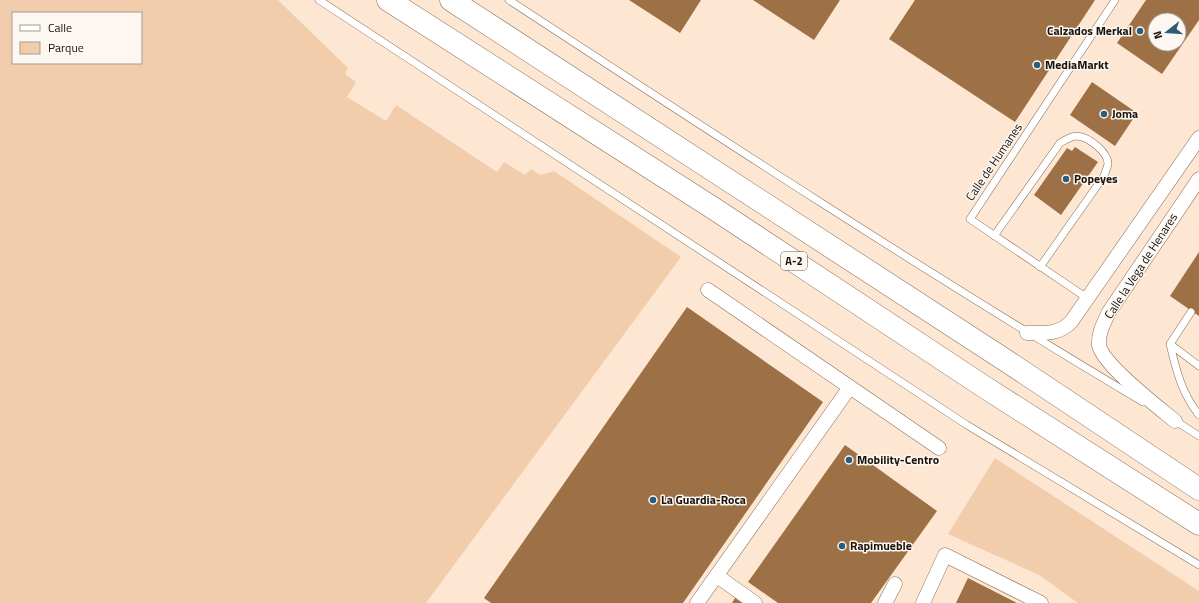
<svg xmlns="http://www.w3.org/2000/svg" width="1199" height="603" viewBox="0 0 1199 603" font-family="'Titillium Web',sans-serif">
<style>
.green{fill:#f2cdab;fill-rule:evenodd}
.building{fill:#9d7045;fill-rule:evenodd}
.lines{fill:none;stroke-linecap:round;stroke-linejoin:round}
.service-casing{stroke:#866e57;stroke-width:8}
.minor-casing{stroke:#866e57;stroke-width:15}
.motorway-casing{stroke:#866e57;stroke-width:23}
.service{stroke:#fff;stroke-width:7}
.minor{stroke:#fff;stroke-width:14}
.motorway{stroke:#fff;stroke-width:22}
.poi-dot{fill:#2a5d7a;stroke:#fdf7f2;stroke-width:1.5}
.labels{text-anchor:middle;stroke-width:3;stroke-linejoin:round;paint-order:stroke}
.shield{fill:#fdf7f2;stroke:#5f574f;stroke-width:1}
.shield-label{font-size:11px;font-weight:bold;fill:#1b1209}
.poi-label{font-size:12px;font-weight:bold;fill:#1b1209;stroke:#fdf7f2;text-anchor:start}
.street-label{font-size:12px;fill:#1b1209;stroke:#fdf7f2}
</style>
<rect width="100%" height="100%" fill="#fde7d2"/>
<!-- green -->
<path class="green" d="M 0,0 L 278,0 L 348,68 L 345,74 L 356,82 L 347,97 L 386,121 L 396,105 L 497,172 L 504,162 L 525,175 L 531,169 L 540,175 L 554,171 L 681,257 L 426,603 L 0,603 ZM 13,13 L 141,13 L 141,63 L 13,63 Z
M 995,458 L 1199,591 L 1199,603 L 1078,603 L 1039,575 L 948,534 Z"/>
<!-- building -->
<path class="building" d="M 629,0 L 701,0 L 680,33 Z
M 753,0 L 840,0 L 814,40 Z
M 915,0 L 1095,0 L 1015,122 L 889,39 Z
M 1146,0 L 1199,0 L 1199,20 L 1162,74 L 1117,43 ZM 1155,20 L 1179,20 L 1179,44 L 1155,44 Z
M 1092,82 L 1137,113 L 1115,146 L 1070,115 Z
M 1075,147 L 1098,162 L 1061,215 L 1034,195 L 1067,148 L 1072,151 Z
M 1199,252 L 1199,316 L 1170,296 Z
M 687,307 L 823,402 L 683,603 L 491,603 L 484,598 Z
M 845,445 L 937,511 L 871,603 L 778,603 L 748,582 Z
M 968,578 L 1017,603 L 956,603 Z
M 735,598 L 742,603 L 732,603 Z"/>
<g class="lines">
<!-- service casing -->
<g class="service-casing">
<path id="service" d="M 319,0 L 967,425 L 1199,565
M 509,0 C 718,137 928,274 1143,402
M 994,236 L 1060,143 C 1065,140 1071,136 1077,136 C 1089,137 1108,152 1108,164 C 1107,168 1105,173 1104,176 L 1040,267
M 1087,298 L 970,219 L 1115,0
M 1191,312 L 1170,344 C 1176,370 1182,394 1199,415
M 1170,344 L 1199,366
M 1174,420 L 1199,436"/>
</g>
<!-- minor casing -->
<g class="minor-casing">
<path id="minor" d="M 708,290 L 939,448
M 1027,333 C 1044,333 1058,335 1071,322 L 1199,138
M 1175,421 C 1158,407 1102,364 1099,345 C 1098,333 1104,323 1109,312 L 1199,179
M 717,576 L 755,603
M 697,603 L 850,387
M 885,603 L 895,584
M 923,603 L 945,555 L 1041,603"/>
</g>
<!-- motorway casing -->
<g class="motorway-casing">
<path id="motorway" d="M 388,0 L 713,208 L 986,388 L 1199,524
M 451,0 L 1005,360 L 1199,489"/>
</g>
<!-- service -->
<use href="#service" class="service"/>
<!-- minor -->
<use href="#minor" class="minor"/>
<!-- motorway -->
<use href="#motorway" class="motorway"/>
</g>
<!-- markers -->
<g class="poi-dot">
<circle cx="1140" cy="31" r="4"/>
<circle cx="1037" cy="65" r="4"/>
<circle cx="1104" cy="114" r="4"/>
<circle cx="1066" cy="179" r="4"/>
<circle cx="849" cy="460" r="4"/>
<circle cx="653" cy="500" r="4"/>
<circle cx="842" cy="546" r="4"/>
</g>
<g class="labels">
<!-- shield labels -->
<rect class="shield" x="781" y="252" width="26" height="18" rx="3"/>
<g class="shield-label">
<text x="794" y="265">A-2</text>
</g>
<!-- poi labels -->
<g class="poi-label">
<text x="1132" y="35" text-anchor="end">Calzados Merkal</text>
<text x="1045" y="69">MediaMarkt</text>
<text x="1112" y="118">Joma</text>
<text x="1074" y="183">Popeyes</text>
<text x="857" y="464">Mobility-Centro</text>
<text x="661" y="504">La Guardia-Roca</text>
<text x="850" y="550">Rapimueble</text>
</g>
<!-- street labels -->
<g class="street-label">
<text transform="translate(994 162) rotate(-56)" y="4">Calle de Humanes</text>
<text transform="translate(1141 266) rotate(-57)" y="4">Calle la Vega de Henares</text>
</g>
</g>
<!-- legend -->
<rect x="12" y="12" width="130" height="52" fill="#fdf7f2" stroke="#a39b95"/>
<rect x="20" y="25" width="20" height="6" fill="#ffffff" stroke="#a39b95"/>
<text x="48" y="32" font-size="12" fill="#1b1209">Calle</text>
<rect x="20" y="42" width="20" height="12" fill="#f2cdab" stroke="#a39b95"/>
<text x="48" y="52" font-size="12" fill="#1b1209">Parque</text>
<!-- north arrow -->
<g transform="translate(1167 32) rotate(253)"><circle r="19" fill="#fdf7f2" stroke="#a39b95"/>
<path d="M0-3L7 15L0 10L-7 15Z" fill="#2a5d7a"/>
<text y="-6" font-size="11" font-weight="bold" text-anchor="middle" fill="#1b1209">N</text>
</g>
</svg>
